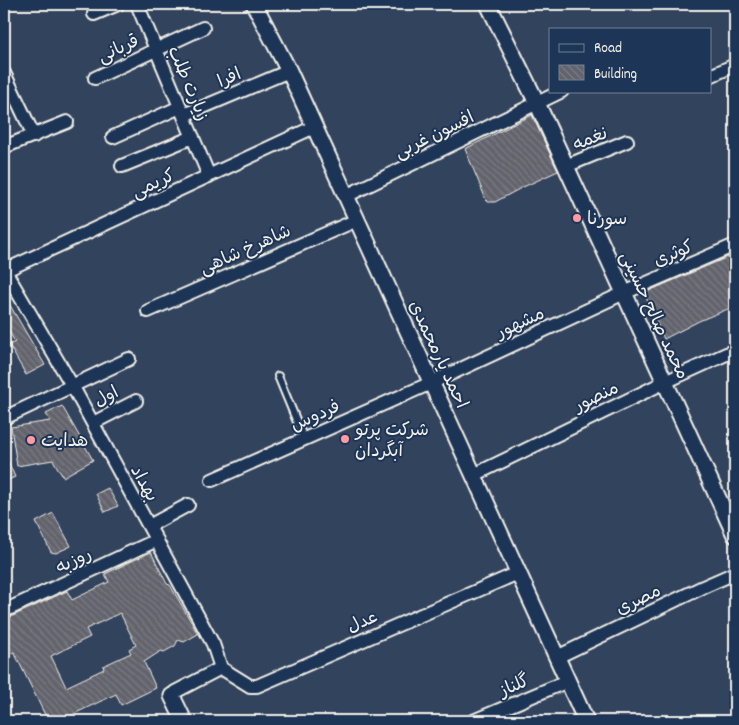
<svg xmlns="http://www.w3.org/2000/svg" width="739" height="725" viewBox="0 0 739 725" font-family="Dekko,'Playpen Sans Arabic',sans-serif">
<style>
.building{fill:url(#building-back-hatch);stroke:#f4f1e8;fill-rule:evenodd}
.lines{fill:none;stroke-linecap:round;stroke-linejoin:round}
.service-casing{stroke:#f4f1e8;stroke-width:10}
.minor-casing{stroke:#f4f1e8;stroke-width:16}
.tertiary-casing{stroke:#f4f1e8;stroke-width:19}
.service{stroke:#1d3557;stroke-width:6}
.minor{stroke:#1d3557;stroke-width:12}
.tertiary{stroke:#1d3557;stroke-width:15}
.poi-dot{fill:#ff9aa2;stroke:#1d3557;stroke-width:2}
.labels{text-anchor:middle;stroke-width:4;stroke-linejoin:round;paint-order:stroke}
.street-label{font-size:18px;fill:#f4f1e8;stroke:#1d3557}
.poi-label{font-size:18px;fill:#f4f1e8;stroke:#1d3557;text-anchor:start}
</style>
<defs>
<pattern id="building-back-hatch" width="6" height="6" patternUnits="userSpaceOnUse" patternTransform="scale(1.25)"><rect width="6" height="6" fill="#63636d"/><path d="M-1 5l2 2M0 0l6 6M5-1l2 2" fill="none" stroke="#7a7a82"/></pattern>
</defs>
<rect width="100%" height="100%" fill="#32435e"/>
<filter id="ink" filterUnits="userSpaceOnUse"><feTurbulence type="fractalNoise" baseFrequency=".02" numOctaves="2"/><feDisplacementMap in="SourceGraphic" scale="10" xChannelSelector="R" yChannelSelector="G"/><feConvolveMatrix kernelMatrix="1 2 1 2 8 2 1 2 1" color-interpolation-filters="sRGB"/></filter>
<g filter="url(#ink)">
<!-- building -->
<path class="building" d="M 532,115 L 558,171 L 521,188 L 495,202 L 487,202 L 465,149 Z
M 735,254 L 735,306 L 699,321 L 664,339 L 644,293 Z
M 4,295 L 45,365 L 26,375 L 9,345 L 15,342 L 4,323 Z
M 62,406 L 93,460 L 63,477 L 53,460 L 17,466 L 11,427 L 50,421 L 46,414 Z
M 4,452 L 15,477 L 4,482 Z
M 108,488 L 118,506 L 105,512 L 96,494 Z
M 53,513 L 71,546 L 56,553 L 51,552 L 36,522 Z
M 151,552 L 167,584 L 170,585 L 198,634 L 184,642 L 178,640 L 175,646 L 164,652 L 161,651 L 144,662 L 156,688 L 121,705 L 116,694 L 59,721 L 48,721 L 14,652 L 4,657 L 4,620 L 67,591 L 72,600 L 109,582 L 105,574 ZM 120,613 L 136,645 L 129,649 L 131,653 L 103,666 L 104,669 L 66,687 L 51,656 L 90,637 L 86,629 Z"/>
<g class="lines">
<!-- service casing -->
<g class="service-casing">
<path id="service" d="M 278,376 L 304,439"/>
</g>
<!-- minor casing -->
<g class="minor-casing">
<path id="minor" d="M 137,4 L 209,176
M 94,14 L 118,4
M 4,73 L 34,136
M 710,76 L 735,65
M 95,78 L 203,28
M 184,115 L 289,71
M 113,137 L 180,107
M 4,147 L 67,122
M 122,166 L 193,137
M 566,166 L 627,141
M 346,196 L 562,91
M 4,269 L 73,387 L 213,644 L 221,668 L 175,692 L 172,696
M 6,270 L 314,127
M 148,311 L 357,220
M 4,418 L 129,359
M 93,423 L 136,401
M 474,475 L 665,382 L 735,350
M 212,480 L 431,383 L 624,293 L 735,245
M 149,526 L 188,505
M 4,611 L 157,540
M 557,657 L 703,587 L 735,573
M 221,668 L 250,686 L 257,686 L 518,573
M 473,721 L 568,681"/>
</g>
<!-- tertiary casing -->
<g class="tertiary-casing">
<path id="tertiary" d="M 254,4 L 289,71 L 586,721
M 488,4 L 537,103 L 735,535
M 172,696 L 184,721"/>
</g>
<!-- service -->
<use href="#service" class="service"/>
<!-- minor -->
<use href="#minor" class="minor"/>
<!-- tertiary -->
<use href="#tertiary" class="tertiary"/>
</g>
</g>
<!-- markers -->
<g class="poi-dot">
<circle cx="577" cy="218" r="5"/>
<circle cx="345" cy="439" r="5"/>
<circle cx="31" cy="440" r="5"/>
</g>
<g class="labels">
<!-- street labels -->
<g class="street-label">
<text transform="translate(118 48) rotate(-25)" y="6">قربانی</text>
<text transform="translate(229 77) rotate(-23)" y="6">افرا</text>
<text transform="translate(189 83) rotate(67)" y="6">زیارت طلب</text>
<text transform="translate(434 134) rotate(-26)" y="6">افسون غربی</text>
<text transform="translate(590 138) rotate(-22)" y="6">نغمه</text>
<text transform="translate(153 183) rotate(-25)" y="6">کریمی</text>
<text transform="translate(245 249) rotate(-24)" y="6">شاهرخ شاهی</text>
<text transform="translate(673 253) rotate(-23)" y="6">کوثری</text>
<text transform="translate(655 315) rotate(65)" y="6">محمد صالح حسینی</text>
<text transform="translate(520 322) rotate(-25)" y="6">مشهور</text>
<text transform="translate(439 354) rotate(65)" y="6">احمد یارمحمدی</text>
<text transform="translate(106 396) rotate(-28)" y="6">اول</text>
<text transform="translate(596 396) rotate(-26)" y="6">منصور</text>
<text transform="translate(315 415) rotate(-24)" y="6">فردوس</text>
<text transform="translate(145 483) rotate(61)" y="6">بهداد</text>
<text transform="translate(73 560) rotate(-25)" y="6">روزبه</text>
<text transform="translate(638 599) rotate(-26)" y="6">مصری</text>
<text transform="translate(362 621) rotate(-23)" y="6">عدل</text>
<text transform="translate(514 685) rotate(-23)" y="6">گلناز</text>
</g>
<!-- poi labels -->
<g class="poi-label">
<text x="587" y="224">سورنا</text>
<text x="355" y="435">شرکت پرتو<tspan x="355" dy="21">آبگردان</tspan></text>
<text x="41" y="446">هدایت</text>
</g>
</g>
<!-- margin -->
<rect width="739" height="725" fill="none" stroke="#1d3557" stroke-width="20"/>
<rect x="10" y="10" width="719" height="705" fill="none" stroke="#f4f1e8" stroke-width="2" filter="url(#ink)"/>
<!-- legend -->
<rect x="549" y="28" width="162" height="65" fill="#1d3557" stroke="#738091"/>
<rect x="559" y="44" width="25" height="8" fill="#1d3557" stroke="#738091"/>
<text x="594" y="52" font-size="15" fill="#f4f1e8">Road</text>
<rect x="559" y="65" width="25" height="15" fill="url(#building-back-hatch)" stroke="#738091"/>
<text x="594" y="78" font-size="15" fill="#f4f1e8">Building</text>
</svg>
